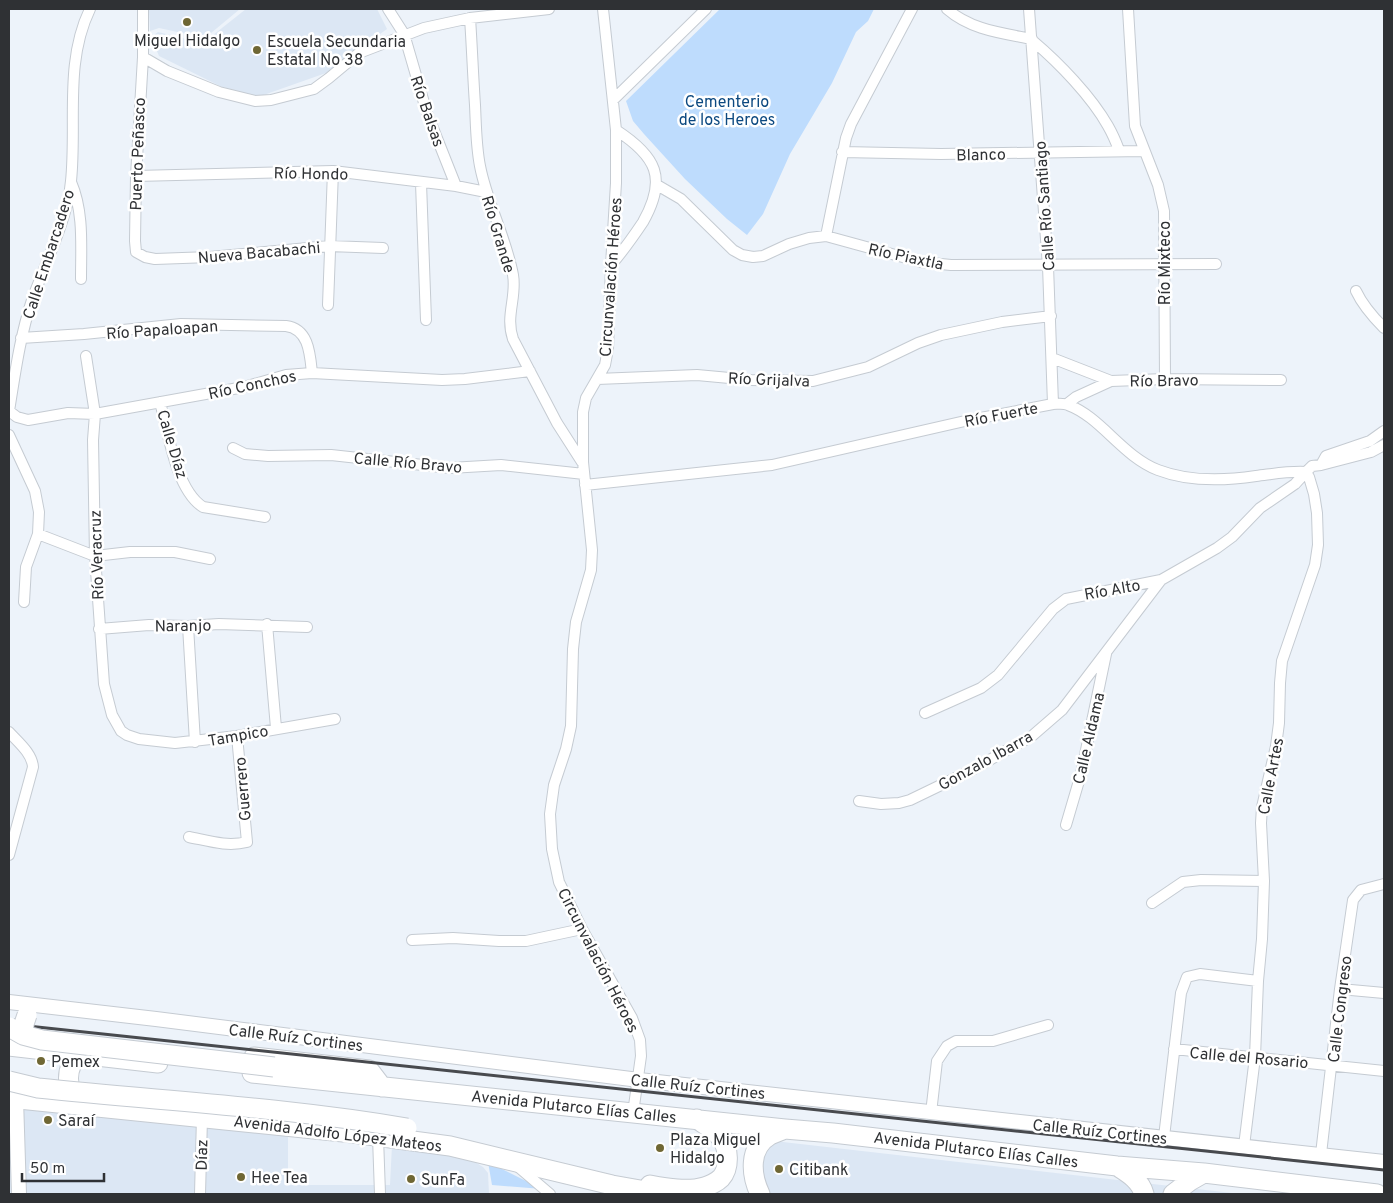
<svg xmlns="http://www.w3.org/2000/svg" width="1393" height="1203" viewBox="0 0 1393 1203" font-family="Overpass,sans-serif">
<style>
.built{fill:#dce7f4}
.green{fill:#bedcfd}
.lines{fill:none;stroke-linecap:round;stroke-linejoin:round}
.street-casing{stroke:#c5cbd2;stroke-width:12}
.secondary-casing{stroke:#c5cbd2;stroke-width:16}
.highway-casing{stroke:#c5cbd2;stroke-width:21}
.street{stroke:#fff;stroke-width:10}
.secondary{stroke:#fff;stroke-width:14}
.highway{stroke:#fff;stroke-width:19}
.rail{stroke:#484a4e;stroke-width:3}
.highway-bridge-casing{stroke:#c5cbd2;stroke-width:21;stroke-linecap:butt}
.highway-bridge{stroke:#fff;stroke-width:19}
.poi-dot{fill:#6f6734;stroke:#fff;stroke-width:2}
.labels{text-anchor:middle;stroke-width:5;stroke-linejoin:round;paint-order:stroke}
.poi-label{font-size:16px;fill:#2f3134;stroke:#fff;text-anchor:start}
.park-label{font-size:16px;fill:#0c4980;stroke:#fff}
.street-label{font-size:16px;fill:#2f3134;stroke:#fff}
</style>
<rect width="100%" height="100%" fill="#edf3fa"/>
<!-- built -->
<path class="built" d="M 149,9 L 240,9 L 205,38 L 159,28 L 150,31 Z
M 246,9 L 377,9 L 387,29 L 326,73 L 258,97 L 220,86 L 159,56 L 151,37 L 158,32 L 203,43 Z
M 9,1105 L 288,1132 L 288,1185 L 390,1185 L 392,1145 L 447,1153 L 475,1162 L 483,1167 L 488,1173 L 489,1194 L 9,1194 Z
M 774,1141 L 1241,1194 L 766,1194 L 759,1156 Z"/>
<!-- green -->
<path class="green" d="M 720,9 L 874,9 L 868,21 L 856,32 L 832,83 L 790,154 L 763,214 L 747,235 L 727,219 L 685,179 L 644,134 L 633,121 L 626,101 Z
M 488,1162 L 542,1189 L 492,1185 Z"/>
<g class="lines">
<!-- street casing -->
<g class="street-casing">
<path id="street" d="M 143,9 L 143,57 L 136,176 L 135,241 L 136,252 L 145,257 L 155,259 L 210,257 L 329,246 L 383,248
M 388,9 L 404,34 L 427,113 L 456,186
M 603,9 L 616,130 L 616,183 L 611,265 L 608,349 L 605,365 L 586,398 L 583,412 L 583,462 L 592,550 L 591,570 L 576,622 L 573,649 L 571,726 L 566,749 L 554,785 L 550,814 L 552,849 L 559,882 L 582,929 L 632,1018 L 640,1040 L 641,1056 L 633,1113
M 947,9 C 971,30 1002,33 1032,39
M 1029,9 L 1048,266 L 1053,404
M 1128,9 L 1135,126 L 1158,185 L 1164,211 L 1165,379
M 470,18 C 472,47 473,76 475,105 C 476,125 476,146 480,166 C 487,203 506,237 513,275 C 517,297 505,316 513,339 L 557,423 L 582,462
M 1033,41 C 1059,63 1091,96 1108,126 C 1112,133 1116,142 1119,150
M 143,57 L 167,71 L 219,92 L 255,101 L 271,100 L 314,89 L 329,78 L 359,53 L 424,28 L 470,18 L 549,9
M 613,100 L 706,9
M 842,152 L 941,154 L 1143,151
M 136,176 L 333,171 L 456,186 L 486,192
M 71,182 C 84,212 81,246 81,279
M 421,183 L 426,320
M 657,185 L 681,199 L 733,250 L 742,255 L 753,257 L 763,256 L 789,244 L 809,238 L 826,236 L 921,262 L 951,265 L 1216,264
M 826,236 L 846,138 L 851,124 L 912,9
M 611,265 C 623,251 633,237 643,222 C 668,178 656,156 616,130
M 1356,291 C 1363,306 1373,317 1384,328
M 328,305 L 333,171
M 21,338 L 84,334 L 181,324 L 286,326 C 309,329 310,354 312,373
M 86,356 L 95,414 L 93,440 L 95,556 L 104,684 L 112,715 L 121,731 L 127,735 L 139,739 L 175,743 L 237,736 L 335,719
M 1052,358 L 1111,381 L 1165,379 L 1281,380
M 597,379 L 697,375 L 751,380 L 813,381 L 868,367 L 918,343 L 941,335 L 1002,322 L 1051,316
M 160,402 C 168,432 176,490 203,507 L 265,517
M 1067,404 L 1076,397 L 1111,381
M 9,411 L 17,417 L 28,420 L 68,413 L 95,414 L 244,387 L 286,375 L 312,373 L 442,380 L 465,379 L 530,371
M 9,411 C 15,374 20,336 32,300 C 45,264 68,218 71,181 C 77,123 64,63 90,9
M 9,435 L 35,491 L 39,512 L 38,534 L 26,567 L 24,602
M 233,448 L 245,454 L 268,456 L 331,455 L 450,468 L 501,465 L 584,474
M 1321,465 L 1371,452 L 1384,445
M 585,485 L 772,465 L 965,421 L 1053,404 C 1058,404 1064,403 1068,405 C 1101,417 1122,456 1158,470 C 1189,482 1223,481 1256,476 C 1273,474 1288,471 1306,472 L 1312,466 L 1321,465 L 1326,456 L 1370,441 L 1384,431
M 38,534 L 95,556 L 130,552 L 175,552 L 210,559
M 267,624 L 276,728
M 188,626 L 195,742
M 99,629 L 149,625 L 188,626 L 219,624 L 307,627
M 925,713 L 981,688 L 998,675 L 1053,609 L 1066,599 L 1161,580 L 1217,548 L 1232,537 L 1260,508 L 1295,484 L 1306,472 L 1309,477 L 1314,494 L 1317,513 L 1318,545 L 1315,565 L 1282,661 L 1280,683 L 1279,723 L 1276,746 L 1262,807 L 1261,823 L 1264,881 L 1262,939 L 1258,981 L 1255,1057 L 1244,1146
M 9,732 C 18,742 32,753 33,767 L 9,855
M 859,801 L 881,804 L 899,803 L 910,800 L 970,771 L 1032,736 L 1062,710 L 1161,580
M 1066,825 L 1081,774 L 1106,654
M 189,837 C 209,841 227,847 247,842 L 237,736
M 1152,903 L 1183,882 L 1201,880 L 1264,881
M 412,940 L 453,938 L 499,941 L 526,941 L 582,929
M 1340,989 L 1384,993
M 1174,1049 L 1384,1071
M 931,1113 L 937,1061 L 947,1046 L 956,1041 L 993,1041 L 1048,1025
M 378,1137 L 380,1194
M 1164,1137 L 1181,993 L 1187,977 L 1200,974 L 1258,981
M 1321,1154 L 1340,989 L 1353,900 L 1361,890 L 1384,884
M 516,1165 L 550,1194
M 200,1194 L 202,1117"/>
</g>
<!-- secondary casing -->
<g class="secondary-casing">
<path id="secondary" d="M 9,1002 L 156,1019 L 639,1080 L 1384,1162
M 16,1099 L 19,1194"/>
</g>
<!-- highway casing -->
<g class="highway-casing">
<path id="highway" d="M 9,1046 L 158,1063
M 254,1057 L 369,1070 L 382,1087
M 252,1073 L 785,1129 L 833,1133 L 1117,1166 L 1204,1173 L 1377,1194
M 9,1098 L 353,1133 L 450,1146 L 612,1185 L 663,1194
M 79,1105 C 66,1089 64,1069 79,1054
M 1117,1166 C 1128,1173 1140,1180 1144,1194
M 650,1185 C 666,1188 688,1192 704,1187 C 709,1186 717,1182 721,1178 C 730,1168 729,1148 721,1138 C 715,1130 705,1125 697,1119
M 760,1194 C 751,1175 748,1148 770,1135 C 775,1133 780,1131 785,1129
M 1173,1194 L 1190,1181 L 1204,1173"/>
</g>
<!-- street -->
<use href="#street" class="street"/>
<!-- secondary -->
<use href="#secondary" class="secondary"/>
<!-- highway -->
<use href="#highway" class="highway"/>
<!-- rail -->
<path class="rail" d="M 9,1024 L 1384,1170"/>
<!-- highway-bridge casing -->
<g class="highway-bridge-casing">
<path id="highway-bridge" d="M 9,1027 L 23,1035 L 42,1040 L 274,1067
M 23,1035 L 24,1024 L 27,1015
M 9,1081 L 38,1088 C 161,1101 285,1107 407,1128"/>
</g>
<!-- highway-bridge -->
<use href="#highway-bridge" class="highway-bridge"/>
</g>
<!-- markers -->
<g class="poi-dot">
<circle cx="187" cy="22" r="5"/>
<circle cx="257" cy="50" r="5"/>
<circle cx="41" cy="1061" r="5"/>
<circle cx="48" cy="1120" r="5"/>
<circle cx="660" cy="1148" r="5"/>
<circle cx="779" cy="1169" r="5"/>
<circle cx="241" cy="1177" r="5"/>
<circle cx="411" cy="1179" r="5"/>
</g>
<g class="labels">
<!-- poi labels -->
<g class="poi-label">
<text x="187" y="46" text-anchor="middle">Miguel Hidalgo</text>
<text x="267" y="47">Escuela Secundaria<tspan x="267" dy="18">Estatal No 38</tspan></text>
<text x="51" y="1067">Pemex</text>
<text x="58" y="1126">Saraí</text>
<text x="670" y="1145">Plaza Miguel<tspan x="670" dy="18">Hidalgo</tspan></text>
<text x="789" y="1175">Citibank</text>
<text x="251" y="1183">Hee Tea</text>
<text x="421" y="1185">SunFa</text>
</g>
<!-- park labels -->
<g class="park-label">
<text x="727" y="107">Cementerio<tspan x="727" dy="18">de los Heroes</tspan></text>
</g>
<!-- street labels -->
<g class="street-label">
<text transform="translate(428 111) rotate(71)" y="6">Río Balsas</text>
<text transform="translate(137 154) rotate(-88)" y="6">Puerto Peñasco</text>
<text transform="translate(981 154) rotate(-1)" y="6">Blanco</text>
<text transform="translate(311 173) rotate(1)" y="6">Río Hondo</text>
<text transform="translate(1044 206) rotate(-94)" y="6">Calle Río Santiago</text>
<text transform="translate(499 234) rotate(73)" y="6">Río Grande</text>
<text transform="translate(259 252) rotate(-5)" y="6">Nueva Bacabachi</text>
<text transform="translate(48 254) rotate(-72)" y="6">Calle Embarcadero</text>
<text transform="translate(906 256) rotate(12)" y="6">Río Piaxtla</text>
<text transform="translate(1164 263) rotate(-90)" y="6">Río Mixteco</text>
<text transform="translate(610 277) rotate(-86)" y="6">Circunvalación Héroes</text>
<text transform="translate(162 329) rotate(-4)" y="6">Río Papaloapan</text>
<text transform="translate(769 379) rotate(2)" y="6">Río Grijalva</text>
<text transform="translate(1164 380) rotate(-1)" y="6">Río Bravo</text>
<text transform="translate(252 384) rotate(-12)" y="6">Río Conchos</text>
<text transform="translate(1001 414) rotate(-11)" y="6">Río Fuerte</text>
<text transform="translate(173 444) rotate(73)" y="6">Calle Díaz</text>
<text transform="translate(408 462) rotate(5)" y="6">Calle Río Bravo</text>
<text transform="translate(96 555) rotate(-92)" y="6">Río Veracruz</text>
<text transform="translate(1112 589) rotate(-10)" y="6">Río Alto</text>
<text transform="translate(183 625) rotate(-1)" y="6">Naranjo</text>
<text transform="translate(238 735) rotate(-10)" y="6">Tampico</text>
<text transform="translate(1088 738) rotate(-77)" y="6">Calle Aldama</text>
<text transform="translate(985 760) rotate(-29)" y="6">Gonzalo Ibarra</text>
<text transform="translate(1270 776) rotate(-79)" y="6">Calle Artes</text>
<text transform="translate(242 789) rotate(-95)" y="6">Guerrero</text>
<text transform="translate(599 960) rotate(63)" y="6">Circunvalación Héroes</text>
<text transform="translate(1339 1009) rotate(-83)" y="6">Calle Congreso</text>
<text transform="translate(296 1037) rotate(7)" y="6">Calle Ruíz Cortines</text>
<text transform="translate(1249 1057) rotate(5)" y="6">Calle del Rosario</text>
<text transform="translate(698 1086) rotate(6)" y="6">Calle Ruíz Cortines</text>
<text transform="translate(574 1106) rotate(6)" y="6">Avenida Plutarco Elías Calles</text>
<text transform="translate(1100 1131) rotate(6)" y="6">Calle Ruíz Cortines</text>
<text transform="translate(338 1133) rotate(7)" y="6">Avenida Adolfo López Mateos</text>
<text transform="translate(976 1149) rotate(7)" y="6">Avenida Plutarco Elías Calles</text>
<text transform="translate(201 1155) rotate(-89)" y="6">Díaz</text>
</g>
</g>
<!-- border -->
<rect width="1393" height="1203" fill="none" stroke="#2f3134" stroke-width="20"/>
<!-- scale -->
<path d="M22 1173v8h82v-8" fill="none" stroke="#2f3134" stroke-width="2.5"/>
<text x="30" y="1173" font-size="15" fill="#2f3134" stroke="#ffffff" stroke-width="4" paint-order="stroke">50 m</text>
</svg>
